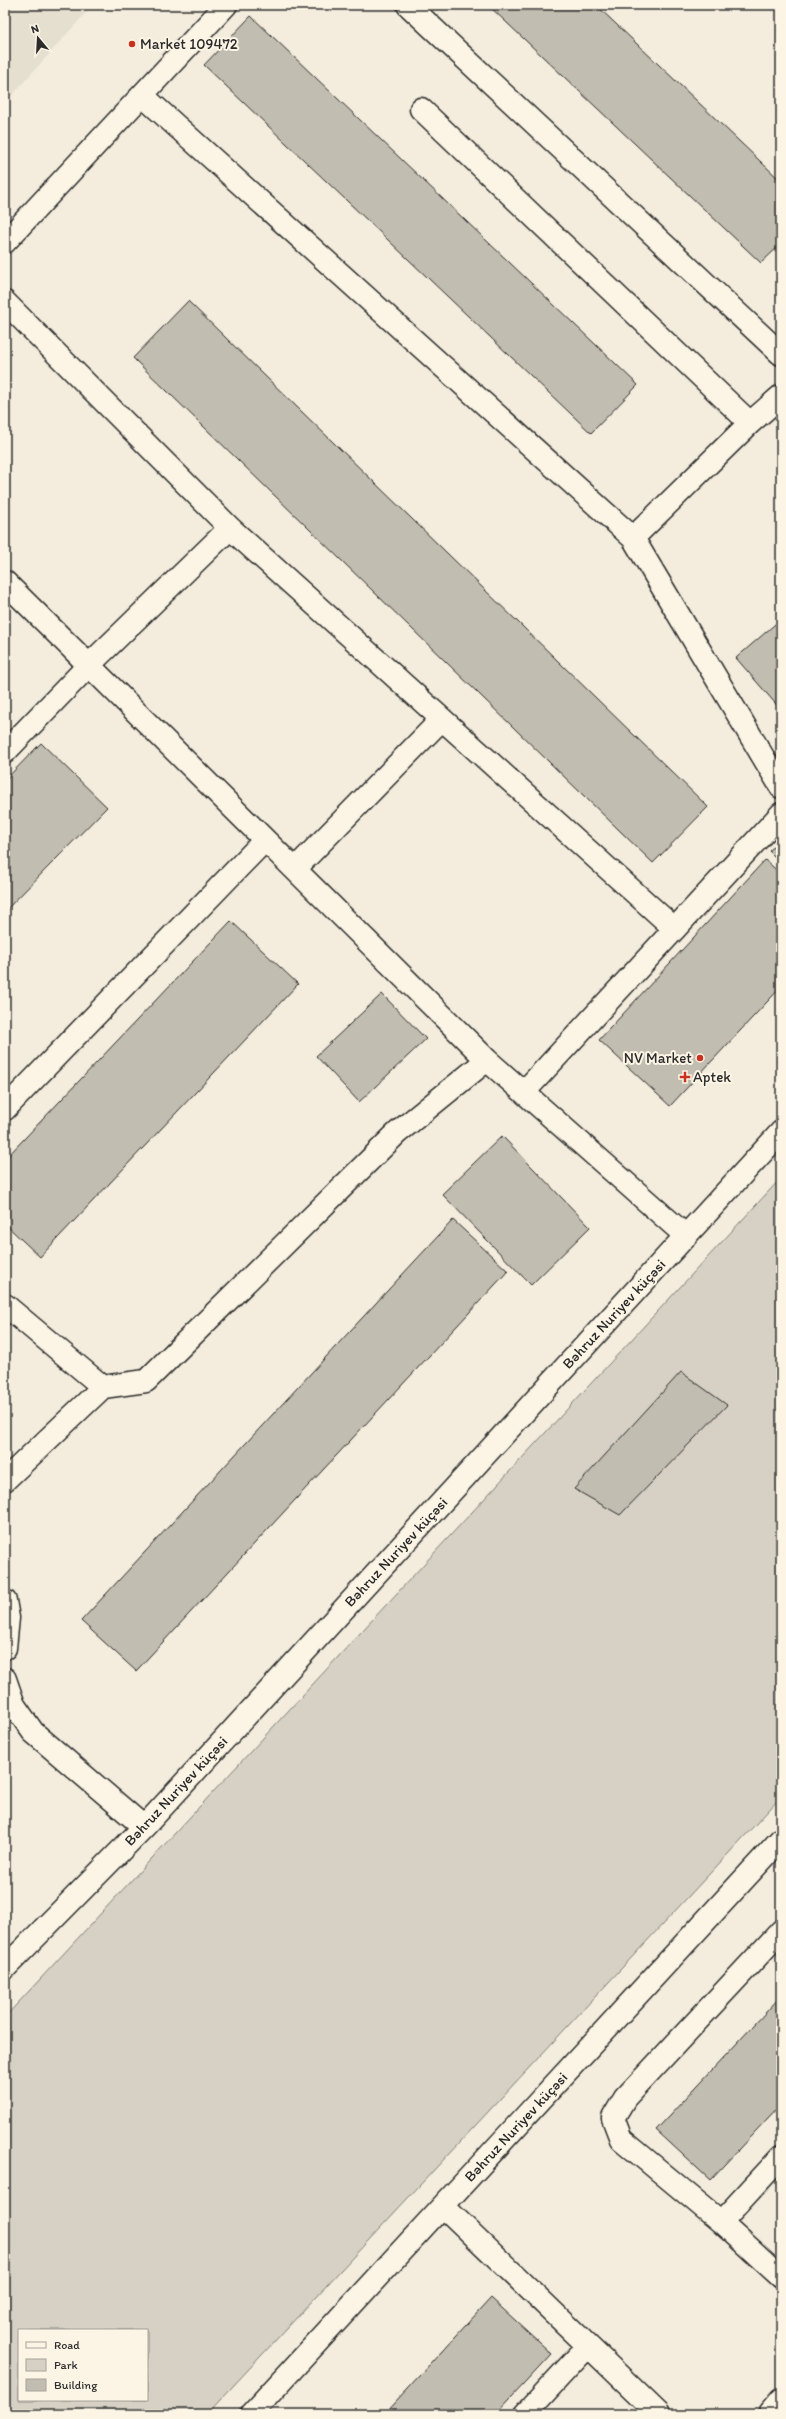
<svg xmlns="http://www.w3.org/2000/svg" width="786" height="2419" viewBox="0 0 786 2419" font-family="Itim,sans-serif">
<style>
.built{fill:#e5dfd0}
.green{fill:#d6d1c4;stroke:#807e78;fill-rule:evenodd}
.building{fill:#c2bdb1;stroke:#2b2b2b}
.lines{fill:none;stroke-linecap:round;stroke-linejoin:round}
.minor-casing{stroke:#2b2b2b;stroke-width:25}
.minor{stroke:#fcf5e5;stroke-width:22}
.poi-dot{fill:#c8321e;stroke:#fcf5e5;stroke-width:1.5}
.labels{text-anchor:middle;stroke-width:4;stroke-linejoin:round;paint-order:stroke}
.poi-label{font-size:15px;fill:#2b2b2b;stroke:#fcf5e5;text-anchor:start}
.street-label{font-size:15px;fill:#2b2b2b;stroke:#fcf5e5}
</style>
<rect width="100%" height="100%" fill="#f4edde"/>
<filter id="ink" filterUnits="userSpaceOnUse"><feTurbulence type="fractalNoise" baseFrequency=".025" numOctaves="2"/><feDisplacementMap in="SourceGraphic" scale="8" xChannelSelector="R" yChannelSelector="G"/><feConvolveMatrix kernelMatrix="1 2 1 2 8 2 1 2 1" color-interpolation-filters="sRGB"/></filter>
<g filter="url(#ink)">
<!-- built -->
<path class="built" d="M 5,5 L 93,5 L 5,103 Z"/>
<!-- green -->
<path class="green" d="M 781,1178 L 781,1797 L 207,2414 L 5,2414 L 5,2017 ZM 19,2330 L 147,2330 L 147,2400 L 19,2400 Z"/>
<!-- building -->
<path class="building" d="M 488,5 L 596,5 L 781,181 L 781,244 L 761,263 Z
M 251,16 L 638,385 L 591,433 L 204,65 Z
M 188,301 L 708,807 L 653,863 L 133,358 Z
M 781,619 L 781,710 L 736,658 Z
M 41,743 L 107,807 L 5,911 L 5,780 Z
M 781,840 L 781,863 L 769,851 Z
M 765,860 L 781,874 L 781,987 L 670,1106 L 599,1040 Z
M 231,921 L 298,984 L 40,1257 L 5,1224 L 5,1159 Z
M 382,994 L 426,1039 L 359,1102 L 316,1056 Z
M 502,1136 L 590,1227 L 531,1285 L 442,1194 Z
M 453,1220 L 508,1271 L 136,1671 L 81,1621 Z
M 681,1372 L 727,1405 L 620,1515 L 574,1489 Z
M 781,1996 L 781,2104 L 710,2180 L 656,2130 Z
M 491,2298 L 552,2354 L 496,2414 L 384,2414 Z"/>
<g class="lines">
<!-- minor casing -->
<g class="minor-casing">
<path id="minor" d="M 408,5 L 781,354
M 142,95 L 633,538 L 750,423
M 421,109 L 750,423 L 781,396
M 5,242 L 226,5
M 5,302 L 230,528 L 675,929
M 633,538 L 781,787
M 5,582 L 487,1060 L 686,1236
M 5,752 L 89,665 L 230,528
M 295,869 L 441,720
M 524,1092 L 781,814
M 5,1109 L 265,840
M 5,1305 L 103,1387 L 146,1381 L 397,1133 L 487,1060
M 5,1480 L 103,1387
M 5,1601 L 8,1618 L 5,1648
M 5,1679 L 14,1705 L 33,1732 L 144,1827
M 781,1931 L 625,2098 L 613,2118 L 621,2139 L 721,2222 L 781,2277
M 5,1968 L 144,1827 L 781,1132
M 443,2206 L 659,2414
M 721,2222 L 781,2157
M 251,2414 L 781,1839
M 525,2414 L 588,2346
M 769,2414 L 781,2400"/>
</g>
<!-- minor -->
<use href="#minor" class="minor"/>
</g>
</g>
<!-- markers -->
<g class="poi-dot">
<circle cx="132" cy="44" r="4"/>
<circle cx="700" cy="1058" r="4"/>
<path d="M683 1071h4v4h4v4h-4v4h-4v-4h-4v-4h4z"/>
</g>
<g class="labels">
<!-- poi labels -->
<g class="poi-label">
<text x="140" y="49">Market 109472</text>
<text x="692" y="1063" text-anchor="end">NV Market</text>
<text x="693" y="1082">Aptek</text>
</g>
<!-- street labels -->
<g class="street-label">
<text transform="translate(614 1314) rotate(-47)" y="5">Bəhruz Nuriyev küçəsi</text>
<text transform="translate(396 1552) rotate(-47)" y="5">Bəhruz Nuriyev küçəsi</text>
<text transform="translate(176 1791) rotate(-47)" y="5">Bəhruz Nuriyev küçəsi</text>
<text transform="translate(516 2127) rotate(-47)" y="5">Bəhruz Nuriyev küçəsi</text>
</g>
</g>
<!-- margin -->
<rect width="786" height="2419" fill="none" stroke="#fcf5e5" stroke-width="20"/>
<rect x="10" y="10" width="766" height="2399" fill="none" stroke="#2b2b2b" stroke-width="1.5" filter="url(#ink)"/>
<!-- legend -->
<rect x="18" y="2329" width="130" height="72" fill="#fcf5e5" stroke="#a8a49b"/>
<rect x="26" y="2342" width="20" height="6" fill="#fcf5e5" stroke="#a8a49b"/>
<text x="54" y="2349" font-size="12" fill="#2b2b2b">Road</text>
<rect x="26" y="2359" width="20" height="12" fill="#d6d1c4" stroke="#a8a49b"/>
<text x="54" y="2369" font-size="12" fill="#2b2b2b">Park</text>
<rect x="26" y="2379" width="20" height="12" fill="#c2bdb1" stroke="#a8a49b"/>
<text x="54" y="2389" font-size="12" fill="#2b2b2b">Building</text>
<!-- north arrow -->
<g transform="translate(38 38) rotate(342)" stroke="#fcf5e5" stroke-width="3" paint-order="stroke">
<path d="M0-3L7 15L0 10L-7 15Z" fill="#2b2b2b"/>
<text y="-6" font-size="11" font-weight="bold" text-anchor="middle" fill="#2b2b2b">N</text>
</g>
</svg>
